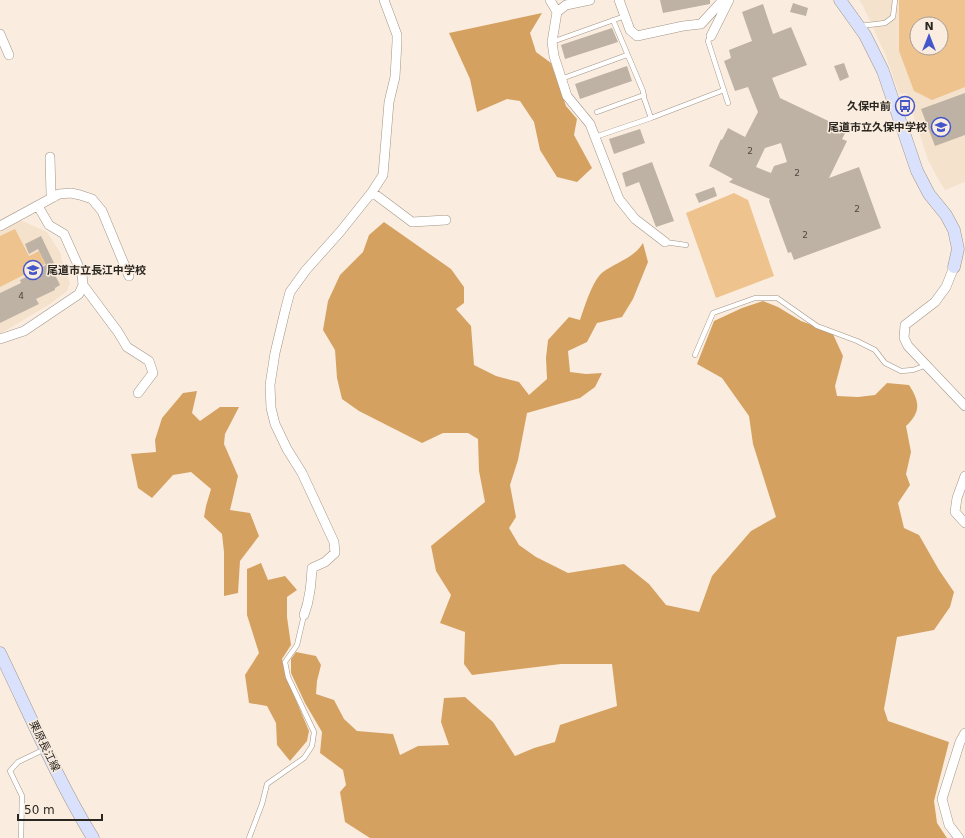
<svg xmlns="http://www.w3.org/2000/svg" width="965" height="838" viewBox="0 0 965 838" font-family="'DejaVu Sans','Noto Sans JP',sans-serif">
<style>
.built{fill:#f4e2cd;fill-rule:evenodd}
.green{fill:#efc38e;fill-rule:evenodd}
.forest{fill:#d5a161}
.building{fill:#beb2a4;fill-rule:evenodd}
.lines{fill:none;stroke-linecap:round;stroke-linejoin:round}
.lane-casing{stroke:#a19588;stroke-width:5.5}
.street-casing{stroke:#a19588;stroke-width:10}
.secondary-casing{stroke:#a19588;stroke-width:13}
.lane{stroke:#fff;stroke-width:4.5}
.street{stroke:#fff;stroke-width:9}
.secondary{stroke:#dae1fc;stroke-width:12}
.labels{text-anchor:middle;stroke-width:3;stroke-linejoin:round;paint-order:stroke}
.number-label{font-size:9px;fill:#4f4941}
.poi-label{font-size:11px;font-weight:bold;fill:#2a2620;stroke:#faeddf;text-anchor:end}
.street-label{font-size:11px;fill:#2a2620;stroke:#faeddf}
</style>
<rect width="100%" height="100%" fill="#faeddf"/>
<!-- built -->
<path class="built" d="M 859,0 L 965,0 L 965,182 L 945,190 L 937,177 L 928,160 L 906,93 L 899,94 L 886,56 L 864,8 ZM 917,24 L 941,24 L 941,48 L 917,48 Z
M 18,219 L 47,232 L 61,254 L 61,258 L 70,283 L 67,291 L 50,304 L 0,334 L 0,229 Z"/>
<!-- green -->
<path class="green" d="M 899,0 L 965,0 L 965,87 L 932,100 L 914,91 L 899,51 ZM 917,24 L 941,24 L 941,48 L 917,48 Z
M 734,193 L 748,200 L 774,276 L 716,298 L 686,213 Z
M 15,229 L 29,256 L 39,251 L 45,264 L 0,287 L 0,236 Z"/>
<!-- forest -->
<path class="forest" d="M 542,13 L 530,33 L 536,52 L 551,63 L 566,106 L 577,119 L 574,135 L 592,168 L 577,182 L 557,177 L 540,150 L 534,122 L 520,101 L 507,99 L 477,112 L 470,79 L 449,33 Z
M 384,222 L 451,269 L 464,287 L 464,303 L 456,309 L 471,326 L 474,365 L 496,376 L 519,382 L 529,395 L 547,379 L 546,358 L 548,340 L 569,317 L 580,320 C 585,306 592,281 603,272 C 617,262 635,257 643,243 L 648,262 L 633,299 L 622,317 L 597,323 L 587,342 L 568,351 L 570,372 L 586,374 L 602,373 L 595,387 L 580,398 L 527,413 L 518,460 L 510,485 L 516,517 L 509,528 L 519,545 L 536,557 L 568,573 L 624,564 L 649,584 L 666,605 L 699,612 L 712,576 L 751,531 L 776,517 L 753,444 L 749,416 L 722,378 L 697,364 L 714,321 L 742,308 L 763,301 L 778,307 L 801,321 L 832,332 L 843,356 L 835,386 L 837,396 L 858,397 L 875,395 L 887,383 L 909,385 C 920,402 921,412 906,426 L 911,452 L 906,474 L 910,485 L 898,503 L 904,528 L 919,535 L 939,570 L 954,592 L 950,607 L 934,630 L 897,637 L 884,709 L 888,721 L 949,742 L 934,801 L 937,823 L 947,838 L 370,838 L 345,822 L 340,792 L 346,785 L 343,770 L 320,753 L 322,732 L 305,703 L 291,673 L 291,659 L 296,652 L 316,656 L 321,665 L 317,681 L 316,694 L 334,700 L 344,719 L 357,731 L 393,734 L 400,755 L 418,746 L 449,745 L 441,722 L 444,698 L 465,697 L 493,722 L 515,756 L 534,748 L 555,742 L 560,725 L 617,706 L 612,664 L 561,664 L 472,675 L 464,664 L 465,632 L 440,623 L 451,595 L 436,571 L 431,546 L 485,502 L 479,471 L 478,439 L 468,433 L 443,433 L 422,443 L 359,411 L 342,399 L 337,378 L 335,350 L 323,330 L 328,301 L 340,275 L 363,252 L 369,235 Z
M 197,391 L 192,413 L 200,421 L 220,407 L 239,407 L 225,434 L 224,444 L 238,476 L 230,510 L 250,513 L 259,536 L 240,561 L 238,593 L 224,596 L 224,552 L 222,534 L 204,517 L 206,506 L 211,489 L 191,472 L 173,475 L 152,498 L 138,488 L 131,454 L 156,452 L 155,440 L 162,418 L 183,393 Z
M 261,563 L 268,580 L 285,576 L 297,590 L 287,597 L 287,617 L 291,645 L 282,659 L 285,674 L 309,731 L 307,741 L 290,761 L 277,745 L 276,723 L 267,706 L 249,703 L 245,675 L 259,653 L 247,615 L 247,569 Z"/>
<!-- building -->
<path class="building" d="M 660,0 L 710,0 L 710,4 L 663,13 Z
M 793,3 L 808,8 L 806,16 L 790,12 Z
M 763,4 L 773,34 L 791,27 L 807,65 L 772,78 L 780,98 L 839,126 L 840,124 L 848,128 L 842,139 L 847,141 L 829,178 L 859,167 L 881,228 L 794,260 L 791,252 L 788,253 L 769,201 L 770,199 L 729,182 L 733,179 L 709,166 L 721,139 L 722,140 L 728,128 L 745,137 L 758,112 L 748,87 L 735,91 L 724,61 L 731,58 L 729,50 L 752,41 L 742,12 ZM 781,143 L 787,162 L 774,166 L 771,173 L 756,167 L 765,148 Z
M 612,28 L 618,42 L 565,59 L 561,45 Z
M 844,63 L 849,77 L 840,81 L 834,66 Z
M 627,66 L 632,81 L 580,99 L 575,84 Z
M 965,93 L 965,135 L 935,146 L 921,109 Z
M 640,129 L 645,143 L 614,154 L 609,139 Z
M 652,162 L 674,221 L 656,227 L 639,182 L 626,187 L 622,173 Z
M 714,187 L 717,196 L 699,203 L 695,194 Z
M 41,236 L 54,263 L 50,265 L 60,285 L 55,288 L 55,290 L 36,299 L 39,304 L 0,323 L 0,293 L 21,283 L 20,280 L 30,275 L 29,273 L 46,265 L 38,249 L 29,254 L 25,244 Z"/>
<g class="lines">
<!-- lane casing -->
<g class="lane-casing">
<path id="lane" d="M 860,26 L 885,23 L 893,17 L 895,0
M 711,36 L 708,41 L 728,103
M 552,42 L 625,16
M 561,79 L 627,55
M 597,112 L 644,95
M 651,118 L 724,90
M 595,137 L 651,118 L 644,98 L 643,91 L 613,20
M 665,242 L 686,245
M 695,355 L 713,313 L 755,298 L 777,298 L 817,326 L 857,341 L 875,350 L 885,363 L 901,371 L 913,370 L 927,365
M 21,838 L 22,796 L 10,771 L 18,762 L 45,749
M 249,838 L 262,804 L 267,784 L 304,758 L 312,746 L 314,732 L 288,677 L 285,662 L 297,645 L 304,615"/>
</g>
<!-- street casing -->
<g class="street-casing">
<path id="street" d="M 550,0 L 557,12
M 590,0 L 566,5 L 557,12 L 552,42 L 554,56 L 567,96 L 590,124 L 619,199 L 635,219 L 665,242
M 619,0 L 630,30 L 637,36 L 683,26 L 701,24 L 723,0
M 0,34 L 9,55
M 711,36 L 729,0
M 50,157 L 51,194 L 54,197
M 372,192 L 412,222 L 446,220
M 0,226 L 59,194 L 71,193 L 80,195 L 92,199 L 102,211 L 129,276
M 954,267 L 946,287 L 935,302 L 905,325 L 904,338 L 908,346 L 965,406
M 83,285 L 118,332 L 127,347 L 149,361 L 153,373 L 138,393
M 0,339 L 24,331 L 79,294 L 83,285 L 82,274 L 64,234 L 49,225 L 38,206
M 965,476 L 957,498 L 955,512 L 965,523
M 304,615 C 310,599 311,584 312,568 L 325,562 L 335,553 L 334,542 L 302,473 L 287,449 L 275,424 L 271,408 L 270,385 L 275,353 L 285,311 L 290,292 L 306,270 L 340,232 L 372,192 L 383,175 L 389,102 L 395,77 L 397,42 L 397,35 L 384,0
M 959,838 L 949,825 L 942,799 L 960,742 L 965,733"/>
</g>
<!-- secondary casing -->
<g class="secondary-casing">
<path id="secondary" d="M 840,0 L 865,35 L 883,71 L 917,171 L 929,194 L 946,215 L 954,230 L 958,249 L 954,267
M 0,653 C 30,715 57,779 93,838"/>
</g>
<!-- lane -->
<use href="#lane" class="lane"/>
<!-- street -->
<use href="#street" class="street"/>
<!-- secondary -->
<use href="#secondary" class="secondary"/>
</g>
<!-- icons -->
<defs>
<g id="bus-ring" transform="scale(1)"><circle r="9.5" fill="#faeddf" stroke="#4357ca" stroke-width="1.5"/><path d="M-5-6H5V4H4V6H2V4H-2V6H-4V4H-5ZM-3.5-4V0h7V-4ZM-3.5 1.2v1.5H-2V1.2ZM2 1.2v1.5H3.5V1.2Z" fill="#4357ca"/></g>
<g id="school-ring" transform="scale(1)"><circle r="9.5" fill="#faeddf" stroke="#4357ca" stroke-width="1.5"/><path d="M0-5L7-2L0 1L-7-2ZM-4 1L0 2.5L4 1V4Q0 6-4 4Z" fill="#4357ca"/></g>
</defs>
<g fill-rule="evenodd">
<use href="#bus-ring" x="905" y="106"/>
<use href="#school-ring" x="941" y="127"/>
<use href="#school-ring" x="33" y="270"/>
</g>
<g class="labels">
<!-- number labels -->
<g class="number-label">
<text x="750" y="154">2</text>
<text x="797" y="176">2</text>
<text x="857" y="212">2</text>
<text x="805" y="238">2</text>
<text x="21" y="299">4</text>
</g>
<!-- poi labels -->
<g class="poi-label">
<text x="891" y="110">久保中前</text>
<text x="927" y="131">尾道市立久保中学校</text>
<text x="47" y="274" text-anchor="start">尾道市立長江中学校</text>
</g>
<!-- street labels -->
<g class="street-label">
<text transform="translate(45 746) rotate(64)" y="4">栗原長江線</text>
</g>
</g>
<!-- north arrow -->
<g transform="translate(929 36)"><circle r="19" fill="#faeddf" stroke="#a79d93"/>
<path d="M0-3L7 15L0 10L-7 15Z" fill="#4357ca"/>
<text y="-6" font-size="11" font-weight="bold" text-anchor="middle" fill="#2a2620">N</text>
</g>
<!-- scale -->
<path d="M18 814v6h84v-6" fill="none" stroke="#2a2620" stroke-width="2"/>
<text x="24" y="814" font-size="12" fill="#2a2620" stroke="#faeddf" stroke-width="3" paint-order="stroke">50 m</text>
</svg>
